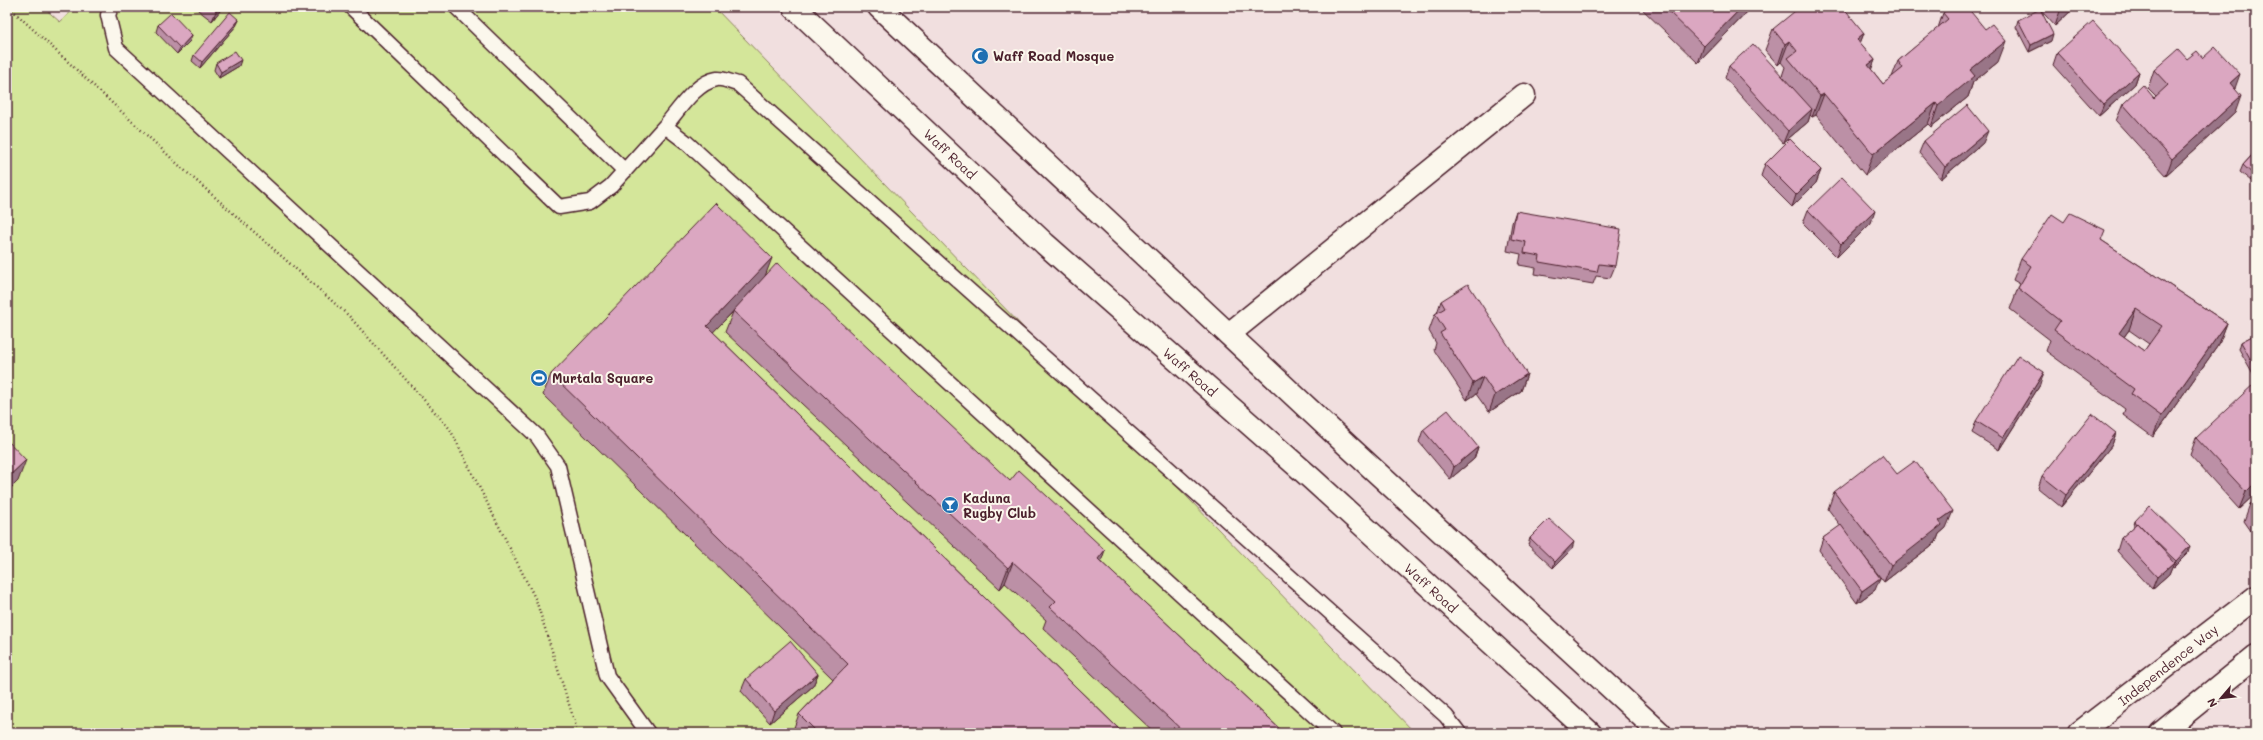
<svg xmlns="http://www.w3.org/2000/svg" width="2263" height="740" viewBox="0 0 2263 740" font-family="Mali,sans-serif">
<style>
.green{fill:#d4e69a;stroke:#8f8262}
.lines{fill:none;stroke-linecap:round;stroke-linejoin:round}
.service-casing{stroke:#4a1f2b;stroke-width:17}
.minor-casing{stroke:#4a1f2b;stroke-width:25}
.tertiary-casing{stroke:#4a1f2b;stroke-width:25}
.secondary-casing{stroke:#4a1f2b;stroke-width:25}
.path{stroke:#4a1f2b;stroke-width:2.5;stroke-dasharray:1 3;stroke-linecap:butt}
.service{stroke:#fbf7ec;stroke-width:14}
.minor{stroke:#fbf7ec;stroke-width:22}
.tertiary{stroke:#fbf7ec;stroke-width:22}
.secondary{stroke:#fbf7ec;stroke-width:22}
.wall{fill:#bc90a6;stroke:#4a1f2b;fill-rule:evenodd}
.shaded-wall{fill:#997587;stroke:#4a1f2b}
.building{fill:#dba7c1;stroke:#4a1f2b;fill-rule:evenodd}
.labels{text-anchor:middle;stroke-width:4;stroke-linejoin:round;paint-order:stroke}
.poi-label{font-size:13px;font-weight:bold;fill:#4a1f2b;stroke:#fbf7ec;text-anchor:start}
.street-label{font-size:13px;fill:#4a1f2b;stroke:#fbf7ec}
</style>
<rect width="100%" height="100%" fill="#f1dfdf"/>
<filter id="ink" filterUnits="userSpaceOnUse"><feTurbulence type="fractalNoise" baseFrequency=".025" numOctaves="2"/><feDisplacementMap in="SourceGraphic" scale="8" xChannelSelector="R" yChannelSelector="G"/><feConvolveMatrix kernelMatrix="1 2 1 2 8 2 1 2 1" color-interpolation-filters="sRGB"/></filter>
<g filter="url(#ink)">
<!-- green -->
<path class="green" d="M 7,7 L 43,7 L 60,22 L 76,7 L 714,7 L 1415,733 L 7,733 Z"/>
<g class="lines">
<!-- service casing -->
<g class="service-casing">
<path id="service" d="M 111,7 L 108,15 L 116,48 L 537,436 L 558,466 L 607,676 L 648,733
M 351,7 L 559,207 L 590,202 L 611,186 L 665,126 L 686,142 L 1333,733
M 456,7 L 625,171
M 665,126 C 678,111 696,82 717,79 C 723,78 732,83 738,84 L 1446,716 L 1459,733"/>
</g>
<!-- minor casing -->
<g class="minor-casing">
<path id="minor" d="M 1229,334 L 1524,95"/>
</g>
<!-- tertiary casing -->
<g class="tertiary-casing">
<path id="tertiary" d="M 794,7 L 1045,244 L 1312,479 L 1590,733
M 879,7 L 1348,446 L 1660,733"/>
</g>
<!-- secondary casing -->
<g class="secondary-casing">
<path id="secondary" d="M 2079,733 L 2256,597
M 2161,733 L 2256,656"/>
</g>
<!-- path -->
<path class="path" d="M 9,7 L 182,168 L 349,316 L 450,429 L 536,600 L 578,733"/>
<!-- service -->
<use href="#service" class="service"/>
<!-- minor -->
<use href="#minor" class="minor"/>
<!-- tertiary -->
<use href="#tertiary" class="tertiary"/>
<!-- secondary -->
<use href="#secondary" class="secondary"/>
</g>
<!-- wall -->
<path class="wall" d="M 194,7 L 223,7 L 212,21 Z
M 1640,7 L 1751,7 L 1750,9 L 1698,63 Z
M 2038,7 L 2075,7 L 2055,26 Z
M 1943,13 L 1998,62 L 1973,82 L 1968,97 L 1931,127 L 1928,124 L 1865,175 L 1816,115 L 1812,117 L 1810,115 L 1808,122 L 1783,143 L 1725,78 L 1729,66 L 1782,76 L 1785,67 L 1781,62 L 1778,65 L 1765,50 L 1773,29 L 1864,33 L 1860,43 L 1875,60 L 1871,69 L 1883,84 L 1892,77 L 1898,61 L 1938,28 Z
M 239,20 L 236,26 L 200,68 L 192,61 L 194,55 Z
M 2018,20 L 2051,41 L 2029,52 L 2016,27 Z
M 158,25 L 192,35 L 190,41 L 177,54 L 156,32 Z
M 2057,53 L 2139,72 L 2135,84 L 2099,116 L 2053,65 Z
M 2203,58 L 2235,88 L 2235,113 L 2166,176 L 2116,121 L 2123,104 L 2154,98 L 2156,96 L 2148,88 L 2154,70 L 2187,59 Z
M 216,63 L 239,66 L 219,78 L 214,70 Z
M 1924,141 L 1983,143 L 1941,179 L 1919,153 Z
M 2256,143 L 2256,185 L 2240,172 L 2243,165 L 2252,155 Z
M 1765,164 L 1821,170 L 1816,183 L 1792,207 L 1761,176 Z
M 1808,210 L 1871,223 L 1837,257 L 1803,223 Z
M 1516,211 L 1615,266 L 1610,278 L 1596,276 L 1593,284 L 1535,274 L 1536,268 L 1519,265 L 1521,254 L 1507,251 L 1512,223 Z
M 2064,222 L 2101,240 L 2227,323 L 2219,344 L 2153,437 L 2123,415 L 2125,409 L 2046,351 L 2050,340 L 2010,309 L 2018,288 L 2020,284 L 2013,280 L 2021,259 ZM 2129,330 L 2149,344 L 2144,351 L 2124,337 Z
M 765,276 L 1010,481 L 1101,562 L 1284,733 L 1155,733 L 1043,628 L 1046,620 L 1005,583 L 1000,589 L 725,332 L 733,312 L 713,332 L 1123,733 L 792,733 L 799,714 L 833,679 L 543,395 L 551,374 Z
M 1441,301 L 1527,374 L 1521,391 L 1489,412 L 1476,394 L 1467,400 L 1434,350 L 1436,343 L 1429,331 L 1435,314 L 1437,313 Z
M 2256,334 L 2256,376 L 2255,377 L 2239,349 L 2241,342 Z
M 2040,385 L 1999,450 L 1972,433 L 1976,421 Z
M 1423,430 L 1478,447 L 1474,459 L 1450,479 L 1419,442 Z
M 2116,433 L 2112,445 L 2061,507 L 2038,488 L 2042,476 Z
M 2196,438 L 2256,493 L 2239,509 L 2190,455 Z
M 1897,474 L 1946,528 L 1939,534 L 1936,542 L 1884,582 L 1856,546 L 1875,590 L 1857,603 L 1819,550 L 1823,538 L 1841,526 L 1828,509 L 1834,492 Z
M 2256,500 L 2256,538 L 2244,521 L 2250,504 Z
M 2135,521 L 2188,553 L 2174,567 L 2172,566 L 2169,574 L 2152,589 L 2117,551 L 2121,538 L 2133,528 Z
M 1530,538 L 1572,549 L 1553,568 L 1528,545 Z
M 818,674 L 813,686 L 770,723 L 741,691 L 746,679 Z"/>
<!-- shaded-wall -->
<path class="shaded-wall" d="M 218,7 L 223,7 L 212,21 L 217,9 Z
M 1742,7 L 1751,7 L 1750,9 L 1698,63 L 1704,46 Z
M 2063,7 L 2075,7 L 2055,26 L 2061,8 Z
M 239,20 L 236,26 L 200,68 L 202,62 Z
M 1864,33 L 1856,54 L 1857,39 Z
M 2053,34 L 2051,41 L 2029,52 L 2031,45 Z
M 192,35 L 190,41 L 177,54 L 180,48 Z
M 1789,41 L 1781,62 L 1778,65 L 1785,44 Z
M 2006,41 L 1998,62 L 1973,82 L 1968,97 L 1931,127 L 1938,106 L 1970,70 Z
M 241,60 L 239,66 L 219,78 L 221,72 Z
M 1875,60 L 1867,81 L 1868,65 Z
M 2139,72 L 2135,84 L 2099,116 L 2104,104 Z
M 2240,74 L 2234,91 L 2230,83 Z
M 1824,94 L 1816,115 L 1812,117 L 1820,96 Z
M 2241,96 L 2235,113 L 2166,176 L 2172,159 Z
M 1936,103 L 1928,124 L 1865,175 L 1873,154 Z
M 1812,109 L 1808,122 L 1783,143 L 1788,131 Z
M 1988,131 L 1983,143 L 1941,179 L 1945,167 Z
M 1821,170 L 1816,183 L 1792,207 L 1796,195 Z
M 1875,211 L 1871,223 L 1837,257 L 1841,244 Z
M 772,258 L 764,279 L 699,347 L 707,326 Z
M 2136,309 L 2129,330 L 2111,354 L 2119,333 Z
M 2227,323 L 2219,344 L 2153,437 L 2161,416 Z
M 2044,372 L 2040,385 L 1999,450 L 2003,438 Z
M 1527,374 L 1521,391 L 1489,412 L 1495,395 Z
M 1483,377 L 1476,394 L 1467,400 L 1473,383 Z
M 2116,433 L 2112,445 L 2061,507 L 2066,495 Z
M 1478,447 L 1474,459 L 1450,479 L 1454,467 Z
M 26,460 L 18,481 L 7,492 L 7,478 Z
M 2256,482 L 2256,493 L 2239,509 L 2246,492 Z
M 1953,511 L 1946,528 L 1939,534 L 1936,542 L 1884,582 L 1891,565 L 1939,521 Z
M 1574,542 L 1572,549 L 1553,568 L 1555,562 Z
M 2190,546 L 2188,553 L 2174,567 L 2176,561 Z
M 1105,550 L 1098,571 L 1098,559 Z
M 1013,562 L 1005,583 L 1000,589 L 1008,568 Z
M 2174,562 L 2169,574 L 2152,589 L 2157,577 Z
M 1880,578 L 1875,590 L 1857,603 L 1862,591 Z
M 818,674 L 813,686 L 770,723 L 774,711 Z"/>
<!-- building -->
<path class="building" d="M 1664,7 L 1742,7 L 1704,46 Z
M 1800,7 L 1843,7 L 1864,33 L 1857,39 L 1875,60 L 1868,65 L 1883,84 L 1903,68 L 1898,61 L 1948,19 L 1943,13 L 1950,7 L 1967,7 L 1985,29 L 1992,24 L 2006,41 L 1970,70 L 1975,76 L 1938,106 L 1936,103 L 1873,154 L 1824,94 L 1820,96 L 1788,58 L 1797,51 L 1789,41 L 1785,44 L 1773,29 Z
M 2040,9 L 2053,34 L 2031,45 L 2018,20 Z
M 230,12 L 239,20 L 202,62 L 194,55 Z
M 171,13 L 192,35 L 180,48 L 158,25 Z
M 2093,21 L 2139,72 L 2104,104 L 2057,53 Z
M 1753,44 L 1812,109 L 1788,131 L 1729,66 Z
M 2215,47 L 2240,74 L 2230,83 L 2241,96 L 2172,159 L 2123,104 L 2143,85 L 2154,98 L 2168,85 L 2154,70 L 2178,49 L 2187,59 L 2197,51 L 2203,58 Z
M 235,51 L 241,60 L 221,72 L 216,63 Z
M 1967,105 L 1988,131 L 1945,167 L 1924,141 Z
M 1790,139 L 1821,170 L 1796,195 L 1765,164 Z
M 2255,152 L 2256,153 L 2256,177 L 2243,165 Z
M 1842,177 L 1875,211 L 1841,244 L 1808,210 Z
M 716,203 L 772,258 L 707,326 L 1123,733 L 818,733 L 799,714 L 848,664 L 551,374 Z
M 1516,211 L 1621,229 L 1615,266 L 1599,264 L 1597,272 L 1539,262 L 1540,256 L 1524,253 L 1526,242 L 1511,239 Z
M 2070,213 L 2105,230 L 2101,240 L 2227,323 L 2161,416 L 2131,394 L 2134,389 L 2054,330 L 2060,321 L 2018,288 L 2031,266 L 2021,259 L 2052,214 L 2064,222 ZM 2136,309 L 2162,326 L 2144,351 L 2119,333 Z
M 777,263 L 1010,481 L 1019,470 L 1105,550 L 1098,559 L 1284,733 L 1185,733 L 1050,607 L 1056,601 L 1013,562 L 1008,568 L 733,311 Z
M 1468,284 L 1527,374 L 1495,395 L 1483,377 L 1473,383 L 1440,333 L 1445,330 L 1435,314 L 1445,308 L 1441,301 Z
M 2256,334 L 2256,369 L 2241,342 Z
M 2018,355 L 2044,372 L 2003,438 L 1976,421 Z
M 2256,382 L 2256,482 L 2246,492 L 2196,438 Z
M 1448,410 L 1478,447 L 1454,467 L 1423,430 Z
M 2092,414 L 2116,433 L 2066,495 L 2042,476 Z
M 7,440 L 26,460 L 7,478 Z
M 1882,455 L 1897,474 L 1915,461 L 1953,511 L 1939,521 L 1942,525 L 1891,565 L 1834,492 Z
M 2256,500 L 2256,512 L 2250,504 Z
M 2149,506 L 2190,546 L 2176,561 L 2153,539 L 2138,523 L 2137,524 L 2135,521 Z
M 1549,519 L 1574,542 L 1555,562 L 1530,538 Z
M 2138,523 L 2174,562 L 2157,577 L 2121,538 Z
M 1841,525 L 1880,578 L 1862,591 L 1823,538 Z
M 790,641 L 818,674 L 774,711 L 746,679 Z"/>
</g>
<!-- icons -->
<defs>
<g id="mosque-disc" transform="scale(0.9)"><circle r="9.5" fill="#1f6fb2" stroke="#fbf7ec"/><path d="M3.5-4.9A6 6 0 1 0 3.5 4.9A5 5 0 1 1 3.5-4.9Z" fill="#fff"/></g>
<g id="stadium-disc" transform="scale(0.9)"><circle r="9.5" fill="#1f6fb2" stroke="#fbf7ec"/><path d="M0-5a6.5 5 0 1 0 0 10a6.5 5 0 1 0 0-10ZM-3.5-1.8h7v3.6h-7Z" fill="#fff"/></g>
<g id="bar-disc" transform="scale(0.9)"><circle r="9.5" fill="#1f6fb2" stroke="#fbf7ec"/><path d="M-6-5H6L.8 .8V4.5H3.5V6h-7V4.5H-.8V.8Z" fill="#fff"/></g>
</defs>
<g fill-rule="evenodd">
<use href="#mosque-disc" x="980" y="56"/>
<use href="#stadium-disc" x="539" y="378"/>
<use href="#bar-disc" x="950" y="505"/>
</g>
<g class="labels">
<!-- poi labels -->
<g class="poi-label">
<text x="993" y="61">Waff Road Mosque</text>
<text x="552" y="383">Murtala Square</text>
<text x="963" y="503">Kaduna<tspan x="963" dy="15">Rugby Club</tspan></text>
</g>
<!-- street labels -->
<g class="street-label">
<text transform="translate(950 154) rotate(43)" y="5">Waff Road</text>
<text transform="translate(1190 372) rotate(41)" y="5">Waff Road</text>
<text transform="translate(1431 588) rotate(42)" y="5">Waff Road</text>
<text transform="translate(2168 665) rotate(-38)" y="5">Independence Way</text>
</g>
</g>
<!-- margin -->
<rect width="2263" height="740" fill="none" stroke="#fbf7ec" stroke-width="24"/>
<rect x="12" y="12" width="2239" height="716" fill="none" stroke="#4a1f2b" stroke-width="1.5" filter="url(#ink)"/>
<!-- north arrow -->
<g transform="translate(2221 698) rotate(242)" stroke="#fbf7ec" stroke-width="3" paint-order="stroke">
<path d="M0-3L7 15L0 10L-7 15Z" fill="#4a1f2b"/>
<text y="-6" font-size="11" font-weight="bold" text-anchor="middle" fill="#4a1f2b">N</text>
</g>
</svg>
